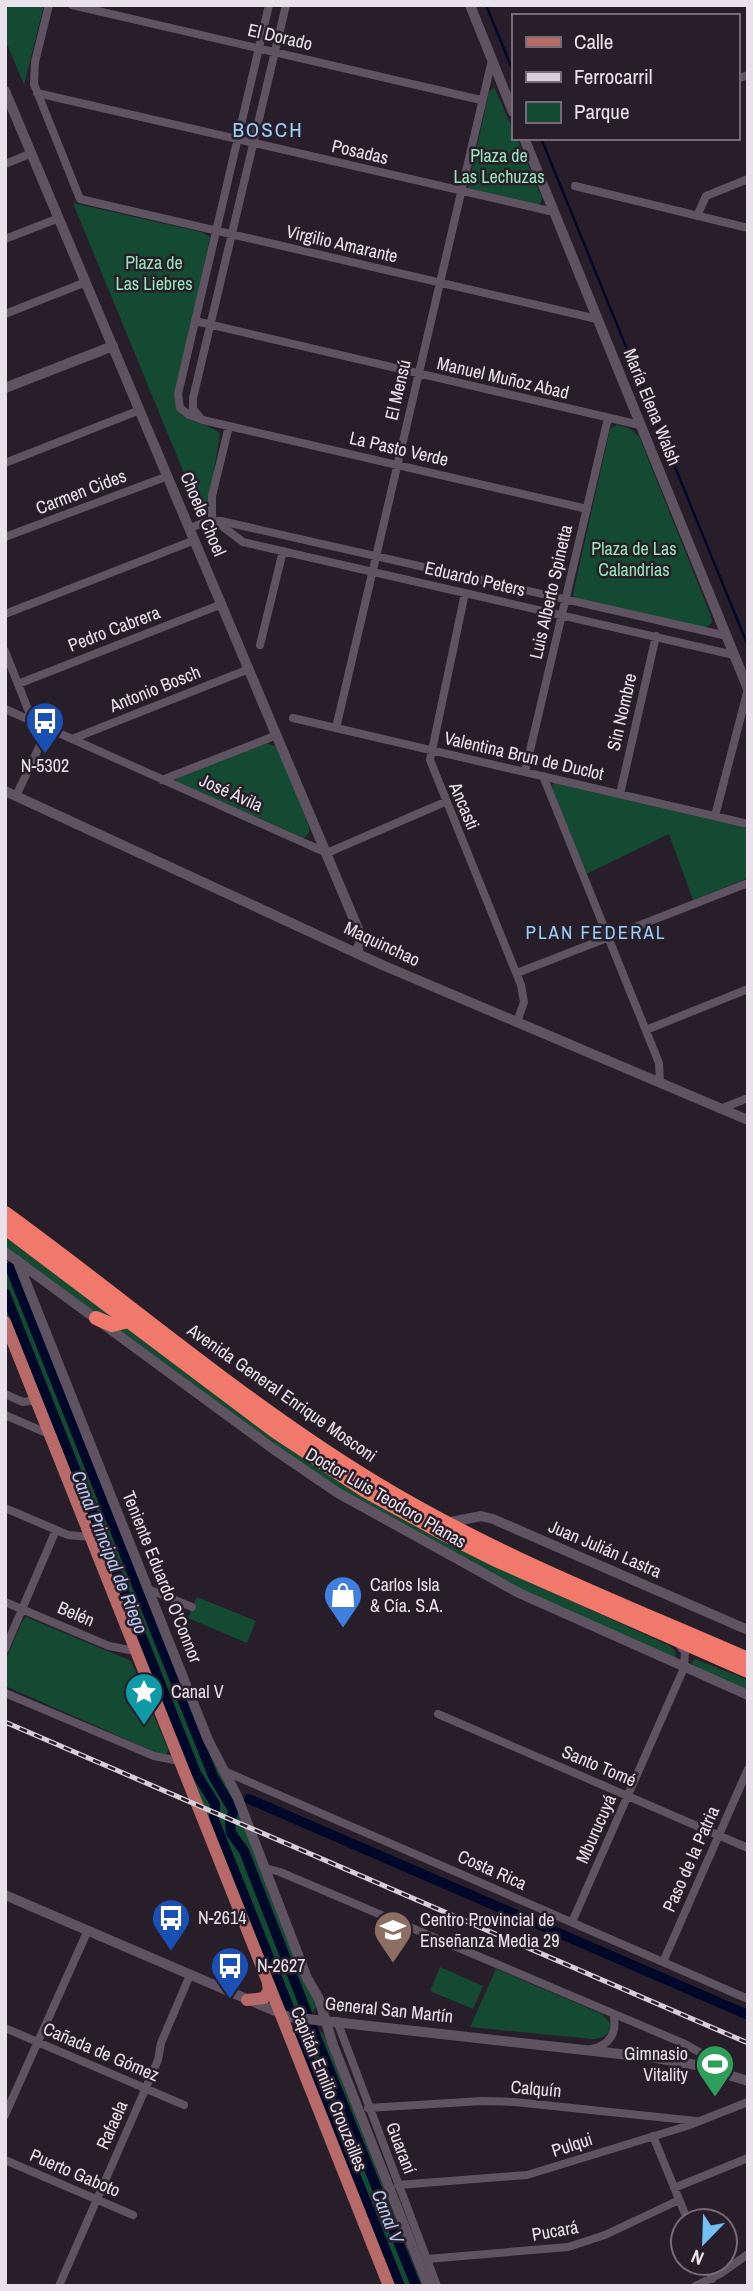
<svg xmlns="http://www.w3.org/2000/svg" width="753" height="2291" viewBox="0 0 753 2291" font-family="'Archivo Narrow',sans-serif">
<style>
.green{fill:#134a31}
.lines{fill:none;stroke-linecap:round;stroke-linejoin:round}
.stream{stroke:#000829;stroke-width:2.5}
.canal{stroke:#000829;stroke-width:10}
.street{stroke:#5f5361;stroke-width:8}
.secondary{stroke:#5f5361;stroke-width:10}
.primary{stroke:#b76a68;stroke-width:12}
.highway{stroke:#f1796c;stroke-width:14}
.rail-casing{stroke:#d6cdd7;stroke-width:5}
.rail{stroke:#281e2a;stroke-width:2.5;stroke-dasharray:8;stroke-linecap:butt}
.labels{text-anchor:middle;stroke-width:5;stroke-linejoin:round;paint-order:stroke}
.street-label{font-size:18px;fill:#eae2eb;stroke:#281e2a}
.park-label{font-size:18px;fill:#95e7ba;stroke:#281e2a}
.poi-label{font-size:18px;fill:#eae2eb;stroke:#281e2a;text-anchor:start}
.neighbourhood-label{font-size:19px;letter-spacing:2px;fill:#98d0f7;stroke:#281e2a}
.water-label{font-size:19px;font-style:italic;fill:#b4ccf3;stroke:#281e2a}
.quarter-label{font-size:21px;letter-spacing:2px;fill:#98d0f7;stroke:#281e2a}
</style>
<rect width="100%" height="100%" fill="#281e2a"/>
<!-- green -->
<path class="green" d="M 5,5 L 44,5 L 24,85 L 5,39 Z
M 494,87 L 513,130 L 513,138 L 517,138 L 542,198 L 540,205 L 468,188 L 489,92 Z
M 73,203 L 201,232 L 210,237 L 175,400 C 177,426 206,419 220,434 L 207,512 L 202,517 Z
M 617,425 L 629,428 L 639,436 L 711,616 L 712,623 L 705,628 L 575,598 L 573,594 L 610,429 Z
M 267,743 L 277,747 L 309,827 L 309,833 L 304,838 L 176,781 L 177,778 Z
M 554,782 L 748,828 L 748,878 L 693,900 L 669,834 L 586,874 L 552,789 Z
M 5,1237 L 113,1317 L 106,1321 L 5,1247 Z
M 5,1259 L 16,1269 L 203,1741 L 230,1791 L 313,1997 L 316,2007 L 313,2012 L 287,2010 L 282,2006 L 5,1312 Z
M 127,1328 L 379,1506 L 451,1546 L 670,1646 L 675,1651 L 676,1658 L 528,1594 L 376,1512 L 298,1463 L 119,1330 Z
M 197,1597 L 256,1621 L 247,1643 L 188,1618 Z
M 26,1617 L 131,1661 L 168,1749 L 167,1754 L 162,1755 L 5,1686 L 5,1661 L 23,1620 Z
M 695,1659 L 748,1680 L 748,1690 L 693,1666 L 692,1663 Z
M 440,1967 L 483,1986 L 473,2009 L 430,1991 Z
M 496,1969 L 602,2014 L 610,2023 C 611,2034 603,2039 593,2039 L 470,2027 Z
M 297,2025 L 314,2027 L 323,2033 L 422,2286 L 393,2286 L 292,2032 L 293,2027 Z"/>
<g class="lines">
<!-- stream -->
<path class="stream" d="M 486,5 L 513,71
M 541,138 L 748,646"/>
<!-- canal -->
<path class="canal" d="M 10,1267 L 213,1776 L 233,1810 L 232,1818
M 5,1293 L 196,1773 L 215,1804 L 215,1811
M 249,1799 L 748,2015
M 214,1814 L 214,1820 L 290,2010
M 230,1822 L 231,1833 L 244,1851 L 307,2013
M 313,2029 L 416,2286
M 297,2030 L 400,2286"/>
<!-- street -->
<path class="street" d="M 49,5 L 35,62 L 34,84 L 80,199 L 597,319
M 72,5 L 481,100
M 269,5 L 178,394 L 180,408 L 189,415 L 203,420 L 587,509
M 737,79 L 748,75
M 37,93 L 554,212
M 5,164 L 32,153
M 575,186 L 748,228
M 697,216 L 706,196 L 748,179
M 5,239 L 59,218
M 5,314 L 86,282
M 195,321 L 640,425
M 201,419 L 193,409 L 193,398 L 286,5
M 5,463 L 140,410
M 212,520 L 212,496 L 229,426
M 218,523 L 243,542 L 734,655
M 190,528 L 208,521 L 221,521 L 727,636
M 5,537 L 168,476
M 465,593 L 430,760 L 521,985 L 524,1002 L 517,1022
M 5,614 L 195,540
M 260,645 L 283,551
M 5,651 L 33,722
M 18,684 L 222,604
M 5,709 L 327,853 L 445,802
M 293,718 L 748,824
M 336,728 L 492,60
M 72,739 L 249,669
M 525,772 L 608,418
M 543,776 L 659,1063 L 660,1083
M 162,780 L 277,735
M 620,794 L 656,636
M 16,796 L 48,728
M 715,816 L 748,689
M 517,973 L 748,883
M 646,1030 L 748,989
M 720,1109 L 748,1098
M 5,1394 L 23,1402 L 36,1400
M 5,1415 L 49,1434
M 5,1508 L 68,1535 L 90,1537
M 148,1589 L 192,1607
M 5,1602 L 109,1646 L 135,1651
M 5,1649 L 56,1530
M 5,1693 L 154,1756 L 179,1761
M 438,1714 L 748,1848
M 224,1771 L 748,1999
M 265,1868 L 280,1872 L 685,2044 L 706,2056 L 729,2074
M 572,1922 L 684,1668 L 685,1652 L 677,1642
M 663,1962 L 748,1769
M 337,2021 L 437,2286
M 5,2028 L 184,2105
M 592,2049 C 610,2045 618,2032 613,2014
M 368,2108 L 482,2101 L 515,2102 L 696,2121
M 5,2115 L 88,1930
M 653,2136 L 688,2221
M 5,2160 L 133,2215
M 398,2185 L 527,2175 L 687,2126 L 748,2102
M 674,2188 L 748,2158
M 427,2259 L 568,2247 L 605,2235 L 679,2200
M 706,2263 L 712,2279
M 59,2286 L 158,2060 L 161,2043 L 190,1975
M 695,2286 L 720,2274 L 748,2254"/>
<!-- secondary -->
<path class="secondary" d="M 470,5 L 513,112
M 5,91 L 358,929 L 361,939 L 357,952
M 524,138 L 748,689
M 5,388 L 113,346
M 5,791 L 380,964 L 748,1120
M 5,1252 L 272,1448 L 338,1493 L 519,1593 L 748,1695
M 17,1260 L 208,1740 L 237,1796 L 307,1978 L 319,1999 L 333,2045 L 428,2286
M 446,1523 L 481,1516 L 493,1519 L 748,1630
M 5,1895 L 289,2017 L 656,2058 L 696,2065 L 748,2081"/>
<!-- primary -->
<path class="primary" d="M 5,1322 L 389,2286
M 247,2000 L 264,1998 L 269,1990 L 268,1984"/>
<!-- highway -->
<path class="highway" d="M 5,1213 C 128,1302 244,1403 374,1482 C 492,1554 622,1604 748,1659
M 5,1228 L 276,1432 L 364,1490 L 446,1535 L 496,1560 L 748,1671
M 96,1318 L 112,1325 L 129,1321"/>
<!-- rail casing -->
<g class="rail-casing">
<path id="rail" d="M 5,1722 L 748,2043"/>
</g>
<!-- rail -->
<use href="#rail" class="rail"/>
</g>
<!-- icons -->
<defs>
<g id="bus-pin" transform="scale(2.0125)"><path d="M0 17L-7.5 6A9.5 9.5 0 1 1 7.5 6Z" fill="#1a4fb4" stroke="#281e2a"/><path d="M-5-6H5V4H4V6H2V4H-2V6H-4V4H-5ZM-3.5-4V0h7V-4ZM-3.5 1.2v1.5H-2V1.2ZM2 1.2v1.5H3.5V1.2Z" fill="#fff"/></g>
<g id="shop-pin" transform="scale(2.0125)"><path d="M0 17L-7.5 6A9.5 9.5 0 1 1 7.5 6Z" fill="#3f7fe0" stroke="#281e2a"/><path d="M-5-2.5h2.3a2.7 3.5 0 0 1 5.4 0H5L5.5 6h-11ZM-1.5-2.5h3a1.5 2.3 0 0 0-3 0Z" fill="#fff"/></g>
<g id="sight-pin" transform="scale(2.0125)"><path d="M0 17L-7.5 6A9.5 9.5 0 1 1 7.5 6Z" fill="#0f9aa8" stroke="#281e2a"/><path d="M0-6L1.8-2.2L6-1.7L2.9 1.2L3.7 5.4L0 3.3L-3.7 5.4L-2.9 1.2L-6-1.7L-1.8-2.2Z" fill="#fff"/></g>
<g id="school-pin" transform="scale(2.0125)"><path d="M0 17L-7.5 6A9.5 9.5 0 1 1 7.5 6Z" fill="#8d6e63" stroke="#281e2a"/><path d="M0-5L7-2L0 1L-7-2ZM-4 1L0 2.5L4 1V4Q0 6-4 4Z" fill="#fff"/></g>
<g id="stadium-pin" transform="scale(2.0125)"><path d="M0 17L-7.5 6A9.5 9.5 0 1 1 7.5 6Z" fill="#2e9e5b" stroke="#281e2a"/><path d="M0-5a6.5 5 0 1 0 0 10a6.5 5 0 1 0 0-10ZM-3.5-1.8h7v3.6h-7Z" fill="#fff"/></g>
</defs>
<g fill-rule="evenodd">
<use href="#bus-pin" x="45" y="721"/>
<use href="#shop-pin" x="343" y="1595"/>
<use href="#sight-pin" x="144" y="1692"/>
<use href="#bus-pin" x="171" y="1918"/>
<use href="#school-pin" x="393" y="1930"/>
<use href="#bus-pin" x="230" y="1966"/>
<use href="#stadium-pin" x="715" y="2064"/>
</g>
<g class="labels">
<!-- street labels -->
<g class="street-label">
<text transform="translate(280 37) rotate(13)" y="6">El Dorado</text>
<text transform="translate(360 152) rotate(13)" y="6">Posadas</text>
<text transform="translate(342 244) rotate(13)" y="6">Virgilio Amarante</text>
<text transform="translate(503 378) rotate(13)" y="6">Manuel Muñoz Abad</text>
<text transform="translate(398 390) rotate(-77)" y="6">El Mensú</text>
<text transform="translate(652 407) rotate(68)" y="6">María Elena Walsh</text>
<text transform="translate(399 449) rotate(13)" y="6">La Pasto Verde</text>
<text transform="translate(81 492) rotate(-21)" y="6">Carmen Cides</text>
<text transform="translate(203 514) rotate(67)" y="6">Choele Choel</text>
<text transform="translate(475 579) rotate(13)" y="6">Eduardo Peters</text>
<text transform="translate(551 592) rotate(-77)" y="6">Luis Alberto Spinetta</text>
<text transform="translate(114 629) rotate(-21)" y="6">Pedro Cabrera</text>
<text transform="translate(155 689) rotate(-22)" y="6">Antonio Bosch</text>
<text transform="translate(622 712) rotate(-77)" y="6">Sin Nombre</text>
<text transform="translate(524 756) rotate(13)" y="6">Valentina Brun de Duclot</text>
<text transform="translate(231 793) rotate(24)" y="6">José Ávila</text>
<text transform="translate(464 806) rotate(67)" y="6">Ancasti</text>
<text transform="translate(382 944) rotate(25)" y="6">Maquinchao</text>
<text transform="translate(282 1393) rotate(35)" y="6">Avenida General Enrique Mosconi</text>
<text transform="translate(386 1498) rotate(30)" y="6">Doctor Luis Teodoro Planas</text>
<text transform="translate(605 1549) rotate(23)" y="6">Juan Julián Lastra</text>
<text transform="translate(162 1577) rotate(68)" y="6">Teniente Eduardo O'Connor</text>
<text transform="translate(76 1614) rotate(23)" y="6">Belén</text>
<text transform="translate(599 1766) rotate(23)" y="6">Santo Tomé</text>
<text transform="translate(596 1829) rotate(-66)" y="6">Mburucuyá</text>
<text transform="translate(691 1859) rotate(-66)" y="6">Paso de la Patria</text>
<text transform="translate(492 1870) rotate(24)" y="6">Costa Rica</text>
<text transform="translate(389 2010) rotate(6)" y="6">General San Martín</text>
<text transform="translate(101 2052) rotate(23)" y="6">Cañada de Gómez</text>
<text transform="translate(329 2089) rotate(68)" y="6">Capitán Emilio Crouzeilles</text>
<text transform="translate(536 2089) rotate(5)" y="6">Calquín</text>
<text transform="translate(112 2125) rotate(-66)" y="6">Rafaela</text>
<text transform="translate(572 2145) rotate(-18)" y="6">Pulqui</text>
<text transform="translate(401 2148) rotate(69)" y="6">Guaraní</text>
<text transform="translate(75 2173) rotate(23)" y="6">Puerto Gaboto</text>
<text transform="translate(555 2231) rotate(-10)" y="6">Pucará</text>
</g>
<!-- park labels -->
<g class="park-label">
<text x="499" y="162">Plaza de<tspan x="499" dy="21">Las Lechuzas</tspan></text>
<text x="154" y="269">Plaza de<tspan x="154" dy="21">Las Liebres</tspan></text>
<text x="634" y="555">Plaza de Las<tspan x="634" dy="21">Calandrias</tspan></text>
</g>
<!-- poi labels -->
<g class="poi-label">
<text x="45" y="772" text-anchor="middle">N-5302</text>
<text x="370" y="1591">Carlos Isla<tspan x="370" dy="21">&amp; Cía. S.A.</tspan></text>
<text x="171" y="1698">Canal V</text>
<text x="198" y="1924">N-2614</text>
<text x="420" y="1926">Centro Provincial de<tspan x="420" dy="21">Enseñanza Media 29</tspan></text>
<text x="257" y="1972">N-2627</text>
<text x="688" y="2060" text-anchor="end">Gimnasio<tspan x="688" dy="21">Vitality</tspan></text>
</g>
<!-- neighbourhood labels -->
<g class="neighbourhood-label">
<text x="596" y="939">PLAN FEDERAL</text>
</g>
<!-- water labels -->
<g class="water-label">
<text transform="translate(110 1552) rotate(68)" y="7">Canal Principal de Riego</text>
<text transform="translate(388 2216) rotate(68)" y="7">Canal V</text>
</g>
<!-- quarter labels -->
<g class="quarter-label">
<text x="268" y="137">BOSCH</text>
</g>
</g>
<!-- border -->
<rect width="753" height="2291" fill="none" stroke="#eae2eb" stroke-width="14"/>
<!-- legend -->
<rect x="512" y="14" width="228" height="126" fill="#281e2a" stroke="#766c77" stroke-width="2"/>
<rect x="526" y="37" width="35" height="10" fill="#b76a68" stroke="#766c77" stroke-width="2"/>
<text x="574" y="49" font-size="21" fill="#eae2eb">Calle</text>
<rect x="526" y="72" width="35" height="10" fill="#d6cdd7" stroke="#766c77" stroke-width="2"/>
<text x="574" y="84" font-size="21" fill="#eae2eb">Ferrocarril</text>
<rect x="526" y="102" width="35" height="21" fill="#134a31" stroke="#766c77" stroke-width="2"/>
<text x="574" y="119" font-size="21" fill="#eae2eb">Parque</text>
<!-- north arrow -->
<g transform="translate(704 2242) rotate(203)"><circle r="33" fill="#281e2a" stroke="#766c77" stroke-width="2"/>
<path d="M0-5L12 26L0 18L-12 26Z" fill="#72c1f5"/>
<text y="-10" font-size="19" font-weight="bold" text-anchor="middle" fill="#eae2eb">N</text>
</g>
</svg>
